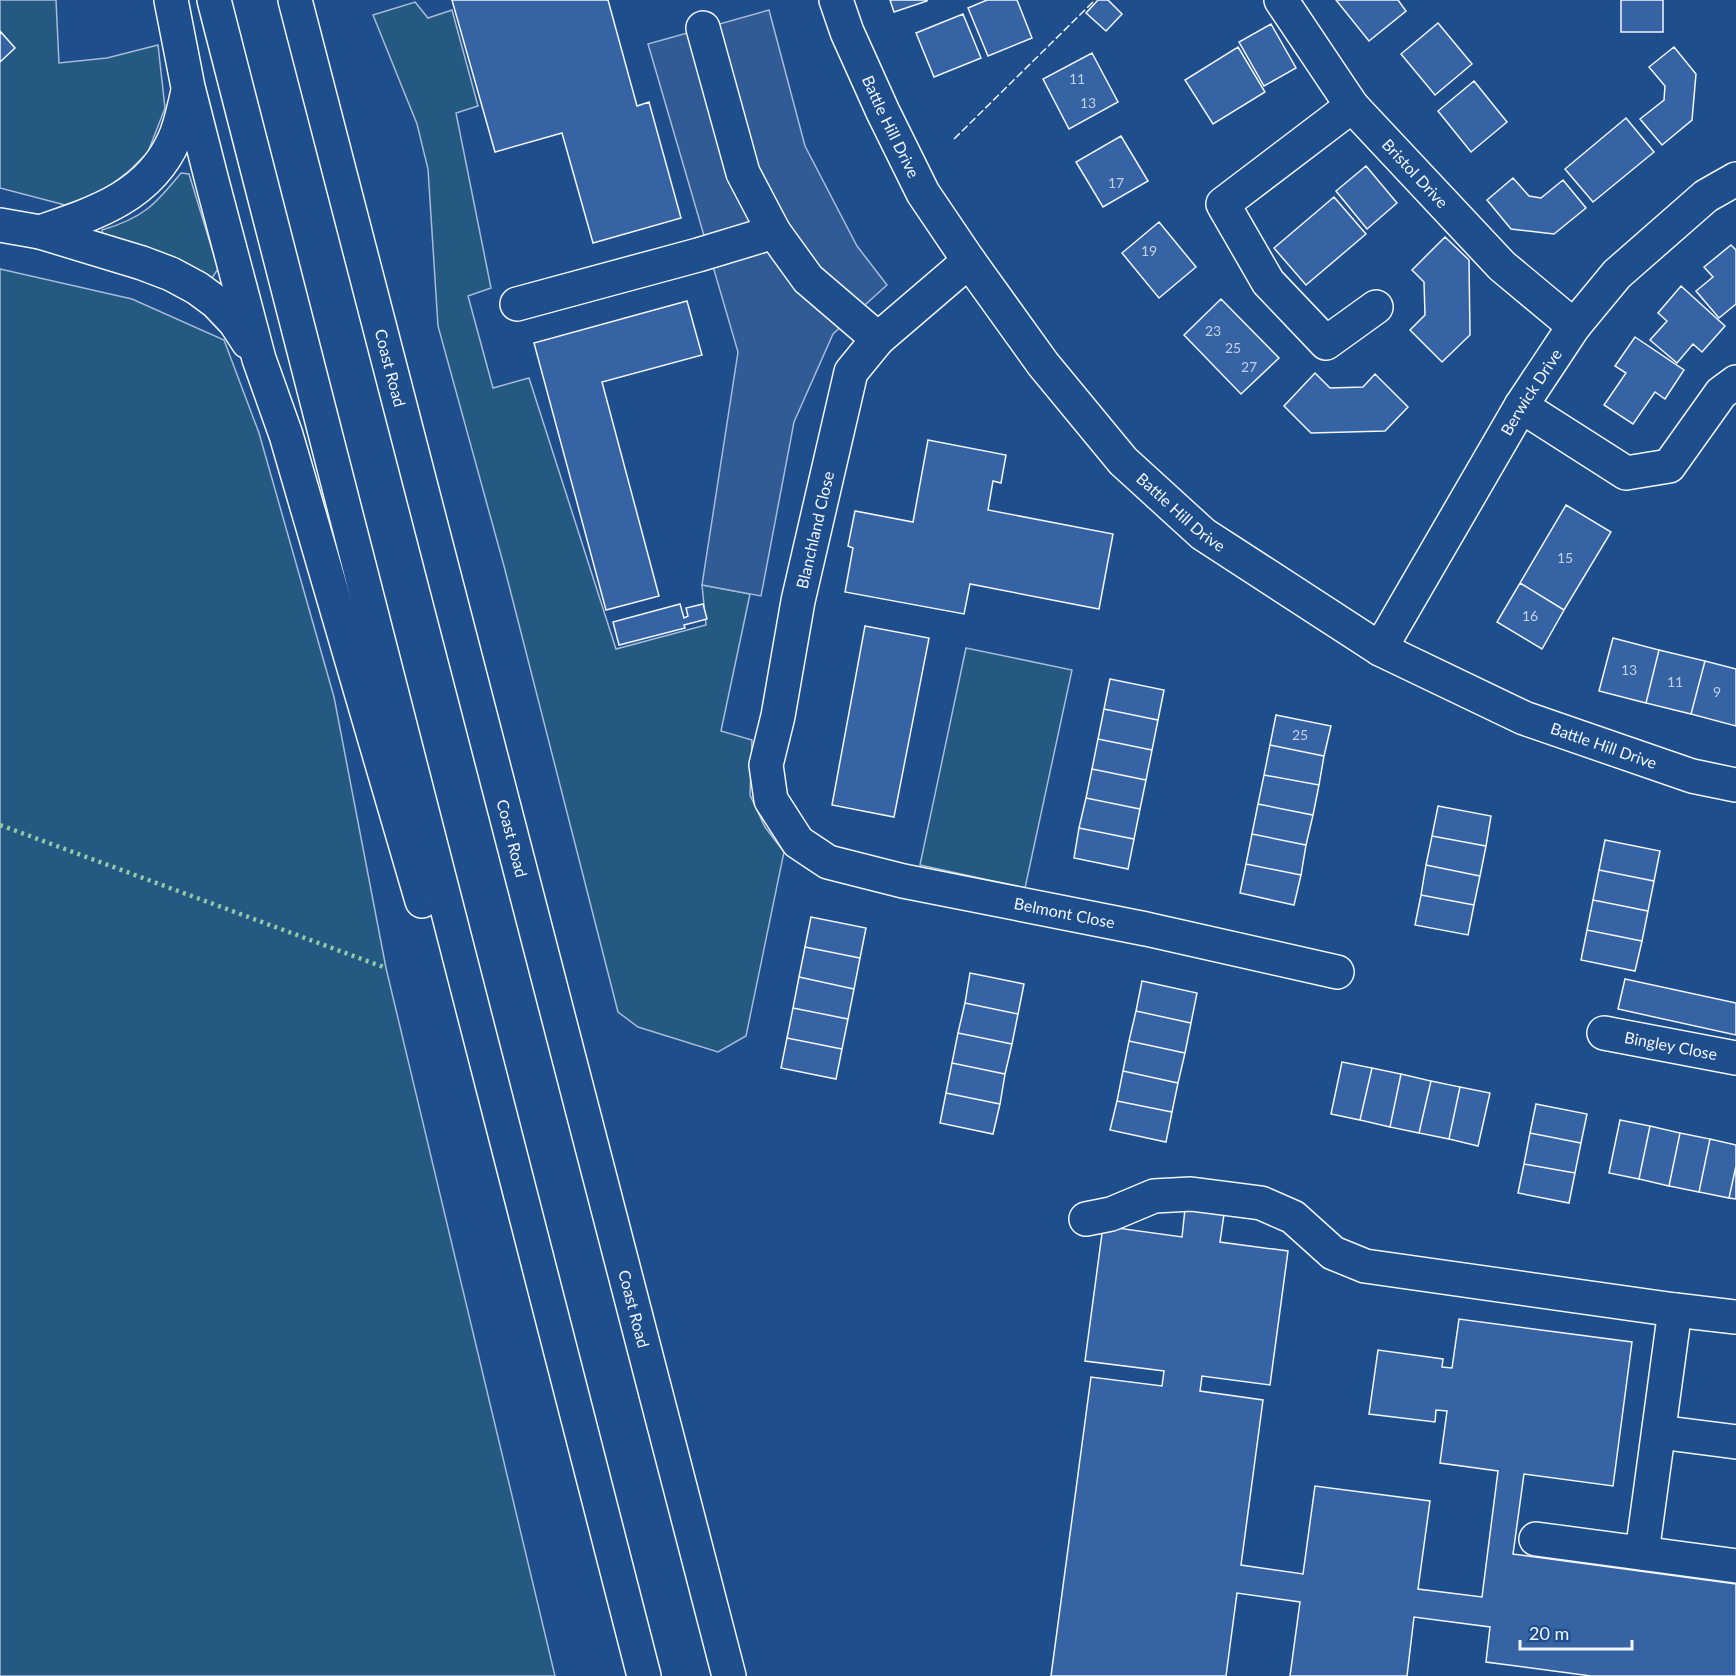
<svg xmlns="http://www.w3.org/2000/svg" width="1736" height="1676" viewBox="0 0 1736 1676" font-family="Lato,sans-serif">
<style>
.green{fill:#245a82;stroke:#a8bbd7;stroke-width:1.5}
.parking{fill:#305b95;stroke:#a8bbd7;stroke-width:1.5}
.building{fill:#3563a3;stroke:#f2f6ff;stroke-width:1.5}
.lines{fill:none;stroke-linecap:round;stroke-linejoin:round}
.minor-casing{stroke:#f2f6ff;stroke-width:36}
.highway-casing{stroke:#f2f6ff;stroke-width:36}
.minor{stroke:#1f4e8c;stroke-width:33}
.highway{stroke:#1f4e8c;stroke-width:33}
.hedge{stroke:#97c8a6;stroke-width:4.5;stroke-dasharray:3 4.5;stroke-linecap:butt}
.fence{stroke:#f2f6ff;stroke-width:1.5;stroke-dasharray:8 3;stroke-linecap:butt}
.labels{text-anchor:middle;stroke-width:4.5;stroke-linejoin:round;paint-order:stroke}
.number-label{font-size:14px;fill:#c3d1e8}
.street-label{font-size:16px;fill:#f2f6ff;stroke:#1f4e8c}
</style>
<rect width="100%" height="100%" fill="#1f4e8c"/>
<!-- green -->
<path class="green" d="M 0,0 L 56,0 L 59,63 L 107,58 L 158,45 L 165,108 L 148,152 L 130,170 L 101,193 L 65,205 L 0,188 Z
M 415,2 L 428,18 L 452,10 L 478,106 L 456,113 L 491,288 L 468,296 L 493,388 L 529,378 L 616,649 L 706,625 L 702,585 L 750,594 L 721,731 L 752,740 L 750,795 L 765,827 L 784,852 L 746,1036 L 718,1052 L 638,1027 L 618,1012 L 504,566 L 438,326 L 428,169 L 417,124 L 373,15 Z
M 181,173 L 189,174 L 218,269 L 212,278 L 185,264 L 103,240 L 102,230 C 143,218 155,205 181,173 Z
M 0,269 L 132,299 L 224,340 L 259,433 L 334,697 L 386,968 L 555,1676 L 0,1676 Z
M 966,648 L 1072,670 L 1025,888 L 920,865 Z"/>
<!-- parking -->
<path class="parking" d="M 769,10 L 805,146 L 857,246 L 887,285 L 833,334 L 794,422 L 761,596 L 702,585 L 738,352 L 648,44 Z"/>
<!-- building -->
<path class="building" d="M 452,0 L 608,0 L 637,106 L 649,102 L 681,218 L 593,243 L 562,133 L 495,152 Z
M 890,0 L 927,0 L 927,1 L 894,12 Z
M 987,0 L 1017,0 L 1032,38 L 988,56 L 968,8 Z
M 1098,0 L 1108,0 L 1122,14 L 1106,31 L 1086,13 Z
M 1336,0 L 1398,0 L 1406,11 L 1369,41 Z
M 1621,0 L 1663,0 L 1663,32 L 1621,32 Z
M 963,14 L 981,58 L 934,77 L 916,33 Z
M 1438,23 L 1472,64 L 1435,95 L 1401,54 Z
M 1271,24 L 1296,68 L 1264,86 L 1239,42 Z
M 0,31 L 15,48 L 0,62 Z
M 1238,47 L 1265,92 L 1213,124 L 1185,80 Z
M 1674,47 L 1696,74 L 1692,120 L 1662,145 L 1640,119 L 1664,100 L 1665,86 L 1649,67 Z
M 1092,53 L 1118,102 L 1069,129 L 1043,79 Z
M 1474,81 L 1507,122 L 1471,152 L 1438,111 Z
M 1626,118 L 1654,152 L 1593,202 L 1565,169 Z
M 1121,136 L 1148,181 L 1103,207 L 1076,162 Z
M 1366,166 L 1397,203 L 1367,229 L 1336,191 Z
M 1513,178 L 1529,196 L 1541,198 L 1563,180 L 1586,208 L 1554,234 L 1511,229 L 1487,200 Z
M 1334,197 L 1366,234 L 1306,285 L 1274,248 Z
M 1159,222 L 1196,267 L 1159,298 L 1122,253 Z
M 1445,237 L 1469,260 L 1470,335 L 1442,362 L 1410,330 L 1425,315 L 1424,282 L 1412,270 Z
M 1731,245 L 1736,250 L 1736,304 L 1719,318 L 1696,291 L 1713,277 L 1704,267 Z
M 1681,286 L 1725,326 L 1702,352 L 1693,344 L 1677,363 L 1650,340 L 1667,321 L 1658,313 Z
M 1221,299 L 1279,358 L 1241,394 L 1184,335 Z
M 687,301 L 702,355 L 602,382 L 659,596 L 606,610 L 534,343 Z
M 1635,337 L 1684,370 L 1665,399 L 1655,392 L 1633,424 L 1604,405 L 1626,373 L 1615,366 Z
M 1315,373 L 1330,388 L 1363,387 L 1375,374 L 1408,407 L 1385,431 L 1311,433 L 1284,406 Z
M 928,440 L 1006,455 L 1001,483 L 993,481 L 988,510 L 1113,534 L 1099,609 L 970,584 L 964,614 L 845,592 L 853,548 L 848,546 L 855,511 L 913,522 Z
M 1566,505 L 1611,532 L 1564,610 L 1520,583 Z
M 1520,583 L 1564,610 L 1542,649 L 1497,622 Z
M 680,604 L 684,618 L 688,616 L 686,608 L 703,604 L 707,619 L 684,625 L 685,628 L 619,645 L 613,622 Z
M 865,626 L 929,638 L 894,817 L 832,805 Z
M 1613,638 L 1659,650 L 1646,703 L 1599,691 Z
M 1659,650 L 1705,661 L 1691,714 L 1646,703 Z
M 1705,661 L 1736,669 L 1736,726 L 1691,714 Z
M 1110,679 L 1164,690 L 1158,720 L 1104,709 Z
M 1104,709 L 1158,720 L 1152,750 L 1098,739 Z
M 1276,715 L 1331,726 L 1324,756 L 1270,745 Z
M 1098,739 L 1152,750 L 1146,780 L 1092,769 Z
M 1270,745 L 1324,756 L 1319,785 L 1264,775 Z
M 1092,769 L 1146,780 L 1140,809 L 1086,798 Z
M 1264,775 L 1319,785 L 1313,815 L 1258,804 Z
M 1086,798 L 1140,809 L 1134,839 L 1079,828 Z
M 1258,804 L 1313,815 L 1306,845 L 1252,834 Z
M 1438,806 L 1491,816 L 1486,846 L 1432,836 Z
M 1079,828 L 1134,839 L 1128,869 L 1074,858 Z
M 1252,834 L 1306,845 L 1301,875 L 1246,864 Z
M 1432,836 L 1486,846 L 1480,876 L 1426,865 Z
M 1605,840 L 1660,851 L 1654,881 L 1599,870 Z
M 1246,864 L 1301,875 L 1294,905 L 1240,893 Z
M 1426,865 L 1480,876 L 1474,905 L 1421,895 Z
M 1599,870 L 1654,881 L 1648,911 L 1593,900 Z
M 1421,895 L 1474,905 L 1468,935 L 1415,925 Z
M 1593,900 L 1648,911 L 1642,941 L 1587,930 Z
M 811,917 L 866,928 L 860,958 L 805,947 Z
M 1587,930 L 1642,941 L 1635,971 L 1581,960 Z
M 805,947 L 860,958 L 854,989 L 799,977 Z
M 970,973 L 1024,984 L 1018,1014 L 965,1003 Z
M 799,977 L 854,989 L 848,1019 L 793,1008 Z
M 1625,979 L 1736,1003 L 1736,1035 L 1618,1009 Z
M 1142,981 L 1197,993 L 1191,1023 L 1136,1011 Z
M 965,1003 L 1018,1014 L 1012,1044 L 958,1033 Z
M 793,1008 L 848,1019 L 842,1049 L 787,1038 Z
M 1136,1011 L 1191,1023 L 1185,1053 L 1129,1041 Z
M 958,1033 L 1012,1044 L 1005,1074 L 952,1063 Z
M 787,1038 L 842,1049 L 836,1079 L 781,1068 Z
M 1129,1041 L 1185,1053 L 1178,1083 L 1123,1071 Z
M 1342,1062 L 1372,1068 L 1360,1120 L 1331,1114 Z
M 952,1063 L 1005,1074 L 1000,1104 L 946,1093 Z
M 1372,1068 L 1401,1074 L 1390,1127 L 1360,1120 Z
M 1123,1071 L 1178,1083 L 1172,1112 L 1117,1101 Z
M 1401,1074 L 1431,1081 L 1419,1133 L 1390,1127 Z
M 1431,1081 L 1460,1087 L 1449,1139 L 1419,1133 Z
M 1460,1087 L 1490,1093 L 1478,1146 L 1449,1139 Z
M 946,1093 L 1000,1104 L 993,1134 L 940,1123 Z
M 1117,1101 L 1172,1112 L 1166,1142 L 1110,1130 Z
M 1536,1104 L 1587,1114 L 1581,1143 L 1530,1133 Z
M 1620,1120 L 1650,1126 L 1639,1179 L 1609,1173 Z
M 1650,1126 L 1680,1133 L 1669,1186 L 1639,1179 Z
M 1530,1133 L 1581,1143 L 1575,1173 L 1524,1164 Z
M 1680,1133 L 1710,1139 L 1699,1192 L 1669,1186 Z
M 1710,1139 L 1736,1145 L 1736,1166 L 1729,1198 L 1699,1192 Z
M 1524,1164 L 1575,1173 L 1569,1203 L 1518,1193 Z
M 1736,1166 L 1736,1199 L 1729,1198 Z
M 1185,1209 L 1224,1214 L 1220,1242 L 1288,1251 L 1270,1385 L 1202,1376 L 1200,1391 L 1263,1400 L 1241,1565 L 1303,1574 L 1315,1486 L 1430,1501 L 1418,1589 L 1482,1597 L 1498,1471 L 1440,1463 L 1447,1411 L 1436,1410 L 1435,1422 L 1369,1414 L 1378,1350 L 1443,1359 L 1442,1367 L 1452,1368 L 1459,1319 L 1632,1342 L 1613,1486 L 1524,1474 L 1513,1554 L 1736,1584 L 1736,1676 L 1591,1676 L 1486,1662 L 1490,1627 L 1414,1617 L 1407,1676 L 1290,1676 L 1300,1602 L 1237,1593 L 1226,1676 L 1051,1676 L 1091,1377 L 1162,1386 L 1164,1371 L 1085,1361 L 1103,1226 L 1182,1237 Z"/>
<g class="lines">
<!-- minor casing -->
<g class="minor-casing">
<g id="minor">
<path id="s1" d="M 836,0 L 847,32 L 883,112 L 923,193 L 969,261 L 1043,364 L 1123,461 L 1203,534 L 1380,649 L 1524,718 L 1692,776 L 1736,785"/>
<path id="s2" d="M 1281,0 L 1352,106 L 1502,266 L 1574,326"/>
<path d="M 703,28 L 743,173 L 774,232 L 808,279 L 878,339"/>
<path d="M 1352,106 L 1223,204 L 1268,282 L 1326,343 L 1376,307"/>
<path id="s3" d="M 969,261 L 878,339 L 851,372 L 798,601 L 778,716 L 766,765 L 771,800 L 798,842 L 828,862 L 903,881 L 1146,929 L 1337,972"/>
<path d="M 517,304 L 698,255 L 774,232"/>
<path d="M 1521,406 L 1626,473 L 1669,466 L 1721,393 L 1736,382"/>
<path id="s4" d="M 1380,649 L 1521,406 L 1574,326 L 1617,274 L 1706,196 L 1736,179"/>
<path id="s5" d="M 1604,1033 L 1736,1058"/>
<path d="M 1086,1219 L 1111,1214 L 1154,1196 L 1191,1194 L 1261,1203 L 1293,1217 L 1333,1253 L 1365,1266 L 1675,1310 L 1736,1317"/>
<path d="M 1659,1432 L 1736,1442"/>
<path d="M 1536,1539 L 1736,1566"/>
<path d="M 1642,1553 L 1675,1310"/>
</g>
</g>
<!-- highway casing -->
<g class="highway-casing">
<g id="highway">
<path d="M 171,0 L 188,87 L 212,181 L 259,359 L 286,435 L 422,901"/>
<path d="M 214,0 L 644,1676"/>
<path id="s6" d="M 295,0 L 729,1676"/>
<path d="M 0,225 L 40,232 L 142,263 L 171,274 L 197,288 L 216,302 L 235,322 L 248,342"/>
<path d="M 40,232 C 93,214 149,197 174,140 C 181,125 184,107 188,91"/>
</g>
</g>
<!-- minor -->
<use href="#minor" class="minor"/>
<!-- highway -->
<use href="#highway" class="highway"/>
<!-- hedge -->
<path class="hedge" d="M 0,825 L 386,968"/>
<!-- fence -->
<path class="fence" d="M 954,139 L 1095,0"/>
</g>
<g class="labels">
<!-- number labels -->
<g class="number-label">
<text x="1077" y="84">11</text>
<text x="1088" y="108">13</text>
<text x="1116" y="188">17</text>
<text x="1149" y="256">19</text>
<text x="1213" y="336">23</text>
<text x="1233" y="353">25</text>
<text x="1249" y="372">27</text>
<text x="1565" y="563">15</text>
<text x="1530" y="621">16</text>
<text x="1629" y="675">13</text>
<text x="1675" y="687">11</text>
<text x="1717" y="697">9</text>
<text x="1300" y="740">25</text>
</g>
<!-- street labels -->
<g class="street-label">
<text dy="6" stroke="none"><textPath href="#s1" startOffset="138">Battle Hill Drive</textPath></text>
<text dy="6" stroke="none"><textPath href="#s2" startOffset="220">Bristol Drive</textPath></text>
<text dy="6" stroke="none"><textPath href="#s6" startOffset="380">Coast Road</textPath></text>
<text dy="6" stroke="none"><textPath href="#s4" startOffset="298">Berwick Drive</textPath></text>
<text dy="6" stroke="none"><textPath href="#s1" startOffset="624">Battle Hill Drive</textPath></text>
<text transform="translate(815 530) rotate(-77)" y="6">Blanchland Close</text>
<text dy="6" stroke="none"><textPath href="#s1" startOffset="1110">Battle Hill Drive</textPath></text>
<text dy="6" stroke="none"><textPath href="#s6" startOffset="866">Coast Road</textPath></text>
<text dy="6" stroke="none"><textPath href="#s3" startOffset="928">Belmont Close</textPath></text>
<text dy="6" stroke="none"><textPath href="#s5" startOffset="68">Bingley Close</textPath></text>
<text dy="6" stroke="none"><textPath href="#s6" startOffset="1352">Coast Road</textPath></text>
</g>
</g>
<!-- scale -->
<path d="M1520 1640v9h112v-9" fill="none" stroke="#f2f6ff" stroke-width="3"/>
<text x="1529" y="1640" font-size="18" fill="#f2f6ff" stroke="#1f4e8c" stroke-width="4.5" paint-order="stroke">20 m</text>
</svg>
